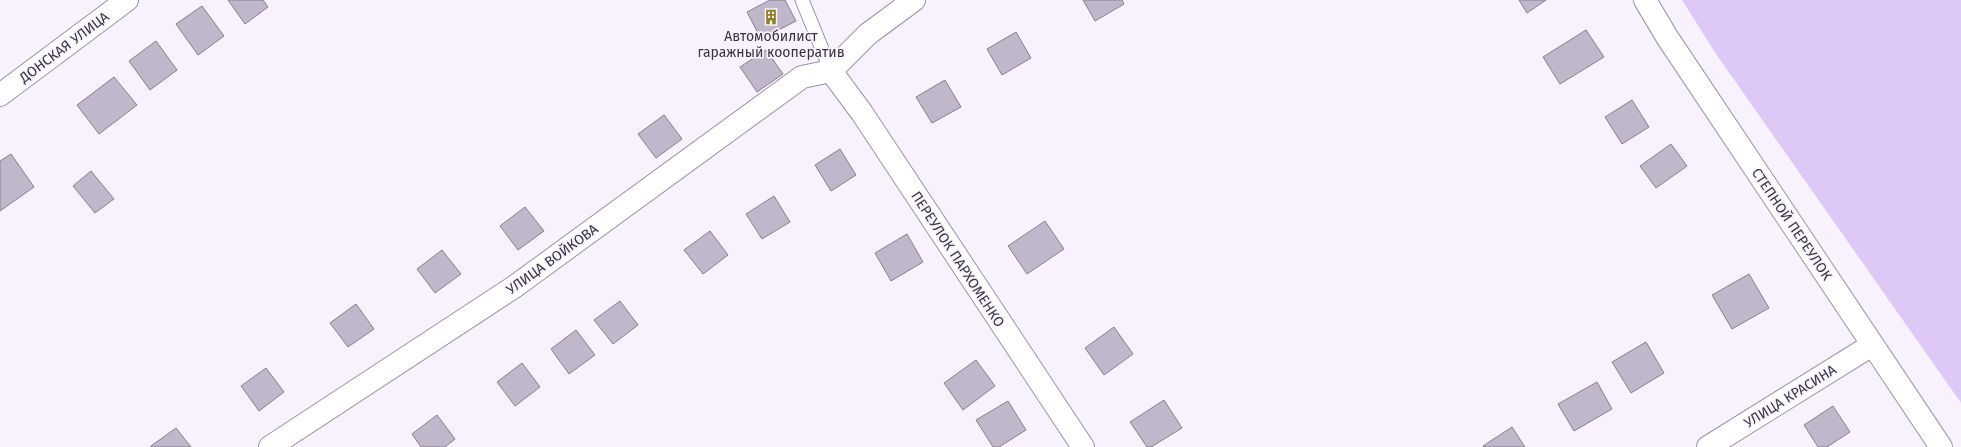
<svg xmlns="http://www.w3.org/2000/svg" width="1961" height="447" viewBox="0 0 1961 447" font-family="'Fira Sans',sans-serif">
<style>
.green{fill:#dec9f6}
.building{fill:#c0b7ca;stroke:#877f91}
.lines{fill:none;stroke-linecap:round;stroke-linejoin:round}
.service-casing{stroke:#9b93a6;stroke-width:15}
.minor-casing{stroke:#9b93a6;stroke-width:24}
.tertiary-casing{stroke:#9b93a6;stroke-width:24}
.service{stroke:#fff;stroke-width:13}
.minor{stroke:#fff;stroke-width:22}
.tertiary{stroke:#fff;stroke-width:22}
.labels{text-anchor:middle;stroke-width:3.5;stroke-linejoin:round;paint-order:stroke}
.poi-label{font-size:14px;fill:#38343c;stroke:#f8f2ff}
.street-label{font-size:14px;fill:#38343c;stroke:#f8f2ff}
</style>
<rect width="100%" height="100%" fill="#f8f2ff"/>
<!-- green -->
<path class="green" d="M 1682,0 L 1961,0 L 1961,403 L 1716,54 Z"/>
<!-- building -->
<path class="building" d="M 228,0 L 263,0 L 268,7 L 245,24 Z
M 770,0 L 785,0 L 796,21 L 761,39 L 747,12 Z
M 1083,0 L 1122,0 L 1124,4 L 1095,21 Z
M 1519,0 L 1546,0 L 1527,13 Z
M 202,6 L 224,36 L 198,55 L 176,24 Z
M 1586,30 L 1604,57 L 1560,84 L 1543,57 Z
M 1016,32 L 1031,58 L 1002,75 L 987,49 Z
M 156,41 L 177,70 L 150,90 L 129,61 Z
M 766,50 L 783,74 L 757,92 L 740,67 Z
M 114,77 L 137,105 L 99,134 L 77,105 Z
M 945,80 L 961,107 L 932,123 L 916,97 Z
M 1632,100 L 1649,127 L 1622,144 L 1605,117 Z
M 664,115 L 682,139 L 656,158 L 638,134 Z
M 1671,144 L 1687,166 L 1656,188 L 1640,166 Z
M 840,149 L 856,175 L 831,191 L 815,165 Z
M 11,154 L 34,187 L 0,211 L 0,161 Z
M 91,171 L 114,199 L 95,213 L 73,186 Z
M 774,196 L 790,222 L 762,239 L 746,214 Z
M 525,207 L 544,231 L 518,250 L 500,226 Z
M 1045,221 L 1064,249 L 1027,274 L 1008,246 Z
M 710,231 L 728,255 L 703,274 L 684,250 Z
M 907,234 L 923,262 L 891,281 L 875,253 Z
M 442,250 L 461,274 L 435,293 L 417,269 Z
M 1749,274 L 1769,308 L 1732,329 L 1712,295 Z
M 620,301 L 638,325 L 613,344 L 594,320 Z
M 356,304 L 374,329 L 348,347 L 330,323 Z
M 1114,327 L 1133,354 L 1104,375 L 1085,348 Z
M 576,330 L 595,355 L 569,374 L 551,349 Z
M 1646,342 L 1664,373 L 1631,393 L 1612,362 Z
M 976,360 L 995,386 L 963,410 L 944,383 Z
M 522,363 L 540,387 L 515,406 L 497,382 Z
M 266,368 L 284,392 L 259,411 L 241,386 Z
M 1597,382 L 1612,409 L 1574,431 L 1558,404 Z
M 1164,400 L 1182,428 L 1151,447 L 1147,447 L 1130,422 Z
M 1008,401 L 1026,430 L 999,447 L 993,447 L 976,420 Z
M 1833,406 L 1850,432 L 1827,447 L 1818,447 L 1804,425 Z
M 437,415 L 455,439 L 445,447 L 421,447 L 412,434 Z
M 1512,427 L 1525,447 L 1484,447 L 1483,446 Z
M 176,428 L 191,447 L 151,447 L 151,446 Z"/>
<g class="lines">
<!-- service casing -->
<g class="service-casing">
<path id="service" d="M 802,0 L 831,71"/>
</g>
<!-- minor casing -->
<g class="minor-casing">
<path id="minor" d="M 1645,0 L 1667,37 L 1941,447
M 0,95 L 127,0
M 270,447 L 514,287 L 802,77 L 831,71 L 868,34 L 914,0
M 1708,447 L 1872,345"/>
</g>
<!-- tertiary casing -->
<g class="tertiary-casing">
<path id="tertiary" d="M 831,71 L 862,113 L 1083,447"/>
</g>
<!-- service -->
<use href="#service" class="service"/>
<!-- minor -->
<use href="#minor" class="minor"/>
<!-- tertiary -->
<use href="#tertiary" class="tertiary"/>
</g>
<!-- icons -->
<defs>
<g id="building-bare" transform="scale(1.2)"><path d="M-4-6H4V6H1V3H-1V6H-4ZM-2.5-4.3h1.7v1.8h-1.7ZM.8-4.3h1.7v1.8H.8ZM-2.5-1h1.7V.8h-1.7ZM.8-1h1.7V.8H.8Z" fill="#917d23" stroke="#f8f2ff" stroke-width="2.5" paint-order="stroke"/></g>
</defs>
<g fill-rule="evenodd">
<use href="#building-bare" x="771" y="17"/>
</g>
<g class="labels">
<!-- poi labels -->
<g class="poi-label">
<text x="771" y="41">Автомобилист<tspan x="771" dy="16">гаражный кооператив</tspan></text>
</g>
<!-- street labels -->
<g class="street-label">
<text transform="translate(64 47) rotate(-37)" y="5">ДОНСКАЯ УЛИЦА</text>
<text transform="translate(1792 224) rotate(56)" y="5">СТЕПНОЙ ПЕРЕУЛОК</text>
<text transform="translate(552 259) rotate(-36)" y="5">УЛИЦА ВОЙКОВА</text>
<text transform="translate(958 259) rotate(57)" y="5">ПЕРЕУЛОК ПАРХОМЕНКО</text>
<text transform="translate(1790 396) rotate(-32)" y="5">УЛИЦА КРАСИНА</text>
</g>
</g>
</svg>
